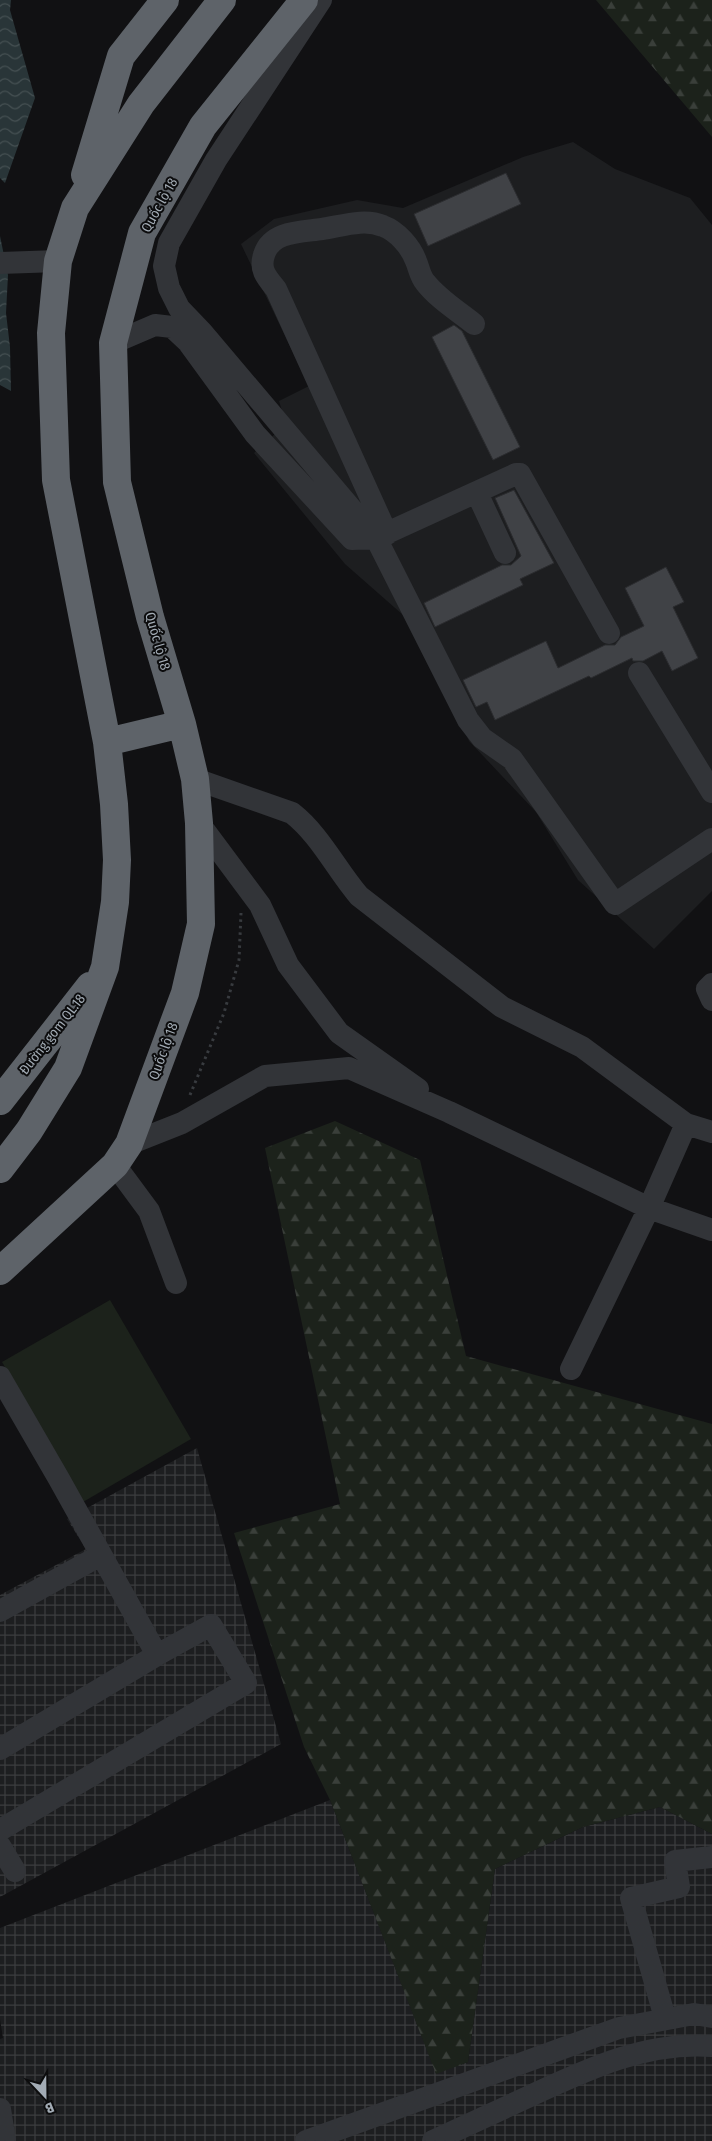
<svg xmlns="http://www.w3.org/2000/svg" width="712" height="2141" viewBox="0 0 712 2141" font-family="'Fira Sans Condensed',sans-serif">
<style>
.built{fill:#1d1e20}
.industrial{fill:url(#industrial-grid)}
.green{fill:#1c221b}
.forest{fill:url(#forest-firs)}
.water{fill:url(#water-waves)}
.building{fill:#404246;stroke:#2b2c2f}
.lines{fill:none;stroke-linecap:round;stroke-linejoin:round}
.path{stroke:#383b3f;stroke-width:3;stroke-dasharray:2.5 4;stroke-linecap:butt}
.minor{stroke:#323438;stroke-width:22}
.highway{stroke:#5e6369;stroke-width:28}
.labels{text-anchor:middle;stroke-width:4;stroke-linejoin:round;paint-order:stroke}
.street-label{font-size:14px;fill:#a2abb4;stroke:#0c0c0d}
</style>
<defs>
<pattern id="industrial-grid" width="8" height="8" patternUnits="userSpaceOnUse" patternTransform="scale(1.25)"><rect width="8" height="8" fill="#1d1e20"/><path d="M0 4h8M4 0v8" fill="none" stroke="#3b3c3e"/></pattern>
<pattern id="forest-firs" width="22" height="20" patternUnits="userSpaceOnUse" patternTransform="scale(1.25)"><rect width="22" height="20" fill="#1c221b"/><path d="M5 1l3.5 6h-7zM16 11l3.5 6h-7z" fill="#3a3f3a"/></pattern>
<pattern id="water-waves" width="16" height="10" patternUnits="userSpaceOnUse" patternTransform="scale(1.25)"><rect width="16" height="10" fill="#293538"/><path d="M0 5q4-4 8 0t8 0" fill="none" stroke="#455052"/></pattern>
</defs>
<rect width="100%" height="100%" fill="#111113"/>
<!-- built -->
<path class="built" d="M 573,142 L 615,169 L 690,198 L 712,225 L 712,891 L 654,949 L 578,880 L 536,812 L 469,741 L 411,622 L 345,564 L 254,453 L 286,424 L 279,401 L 309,386 L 241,244 L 274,219 L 357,200 L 403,208 L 523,157 Z"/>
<!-- industrial -->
<path class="industrial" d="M 197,1448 L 281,1744 L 0,1897 L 0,1595 L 86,1549 L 67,1519 Z
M 330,1800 L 436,2073 L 468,2062 L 495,1869 L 583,1827 L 660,1807 L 712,1834 L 712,2141 L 0,2141 L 0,2039 L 3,2038 L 0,2019 L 0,1928 Z"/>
<!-- green -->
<path class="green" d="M 110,1300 L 191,1439 L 83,1502 L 2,1362 Z"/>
<!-- forest -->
<path class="forest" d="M 596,0 L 712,0 L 712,137 Z
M 335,1121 L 420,1160 L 466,1356 L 712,1424 L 712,1834 L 660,1807 L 583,1827 L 495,1869 L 468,2062 L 436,2074 L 330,1800 L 304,1747 L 234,1533 L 340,1504 L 265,1148 Z"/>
<!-- water -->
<path class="water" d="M 0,0 L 11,0 L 10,10 L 35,98 L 5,183 L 0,178 Z
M 0,236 L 8,275 L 6,313 L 10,347 L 11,391 L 0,385 Z"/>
<!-- building -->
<path class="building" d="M 506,173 L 521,204 L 428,246 L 414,214 Z
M 454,325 L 462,331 L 520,447 L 493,460 L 432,337 Z
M 514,490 L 554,563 L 520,579 L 523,585 L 435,627 L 424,603 L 502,565 L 511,565 L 521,556 L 495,498 Z
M 666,567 L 684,602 L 673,607 L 698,658 L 672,671 L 662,651 L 643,661 L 633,661 L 632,658 L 591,678 L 589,676 L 495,720 L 487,702 L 476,707 L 463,680 L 546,641 L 558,668 L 605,645 L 615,645 L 621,637 L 644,626 L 625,588 Z"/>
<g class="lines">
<!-- path -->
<path class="path" d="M 190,1095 L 224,1013 L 239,960 L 241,913"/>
<!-- minor -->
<path class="minor" d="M 321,0 L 216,160 L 169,243 L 164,266 L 169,288 L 179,308 L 202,332 L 376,538 L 468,720 L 482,738 L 512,759 L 615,904 L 712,839
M 0,263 L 58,261
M 113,343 L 155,325 L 172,327 L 188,342 L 255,434 L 352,539 L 376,538 L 516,474 L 520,474 L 609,633
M 477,493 L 505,553
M 387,534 L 276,289 C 267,278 259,270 264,255 C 271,231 301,232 322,229 C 342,226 364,218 383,226 C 397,231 411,247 416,261 C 419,268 420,276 425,282 C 438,299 458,311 474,324
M 639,673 L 712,792
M 195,779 L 292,813 C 320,835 336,869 359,896 L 502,1007 L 582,1047 L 686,1124 L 712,1132
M 199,823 L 260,905 L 288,965 L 339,1033 L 418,1089
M 712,984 L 707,989 L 712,1000
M 129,1144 L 182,1123 L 265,1076 L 349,1068 L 449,1112 L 649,1208 L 712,1230
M 115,1165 L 149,1211 L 176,1283
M 571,1369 L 649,1208 L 686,1124
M 0,1377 L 59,1479 L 157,1655
M 0,1611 L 101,1555
M 0,1749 L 157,1655 L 211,1625 L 246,1683 L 0,1830
M 0,1846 L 15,1871
M 665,2018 L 631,1898 L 679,1887 L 675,1861 L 712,1857
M 0,2109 L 5,2141
M 306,2141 L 619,2028 L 694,2014 L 712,2017
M 433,2141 C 465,2126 498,2111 530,2096 C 588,2069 647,2041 712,2046"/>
<!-- highway -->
<path class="highway" d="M 85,175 L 121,56 L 165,0
M 107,742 L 182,724
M 0,1101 L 90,986
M 0,1169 L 29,1131 L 68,1068 L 105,967 L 115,902 L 117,860 L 114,804 L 107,742 L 56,480 L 51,333 L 58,261 L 75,208 L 141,104 L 222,0
M 0,1271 L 115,1165 L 129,1144 L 185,993 L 201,924 L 199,823 L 195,779 L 182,724 L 150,617 L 117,482 L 113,343 L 142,233 L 203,126 L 304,0"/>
</g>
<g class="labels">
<!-- street labels -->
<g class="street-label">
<text transform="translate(159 205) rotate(-61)" y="5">Quốc lộ 18</text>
<text transform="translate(158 641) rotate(74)" y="5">Quốc lộ 18</text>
<text transform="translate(52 1034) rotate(-52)" y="5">Đường gom QL.18</text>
<text transform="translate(163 1051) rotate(-70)" y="5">Quốc lộ 18</text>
</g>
</g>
<!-- north arrow -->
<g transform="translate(45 2096) rotate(158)" stroke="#0c0c0d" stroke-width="4" paint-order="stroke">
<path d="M0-4L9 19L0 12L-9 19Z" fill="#a2abb4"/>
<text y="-8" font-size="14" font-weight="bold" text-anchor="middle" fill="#a2abb4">B</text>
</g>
</svg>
